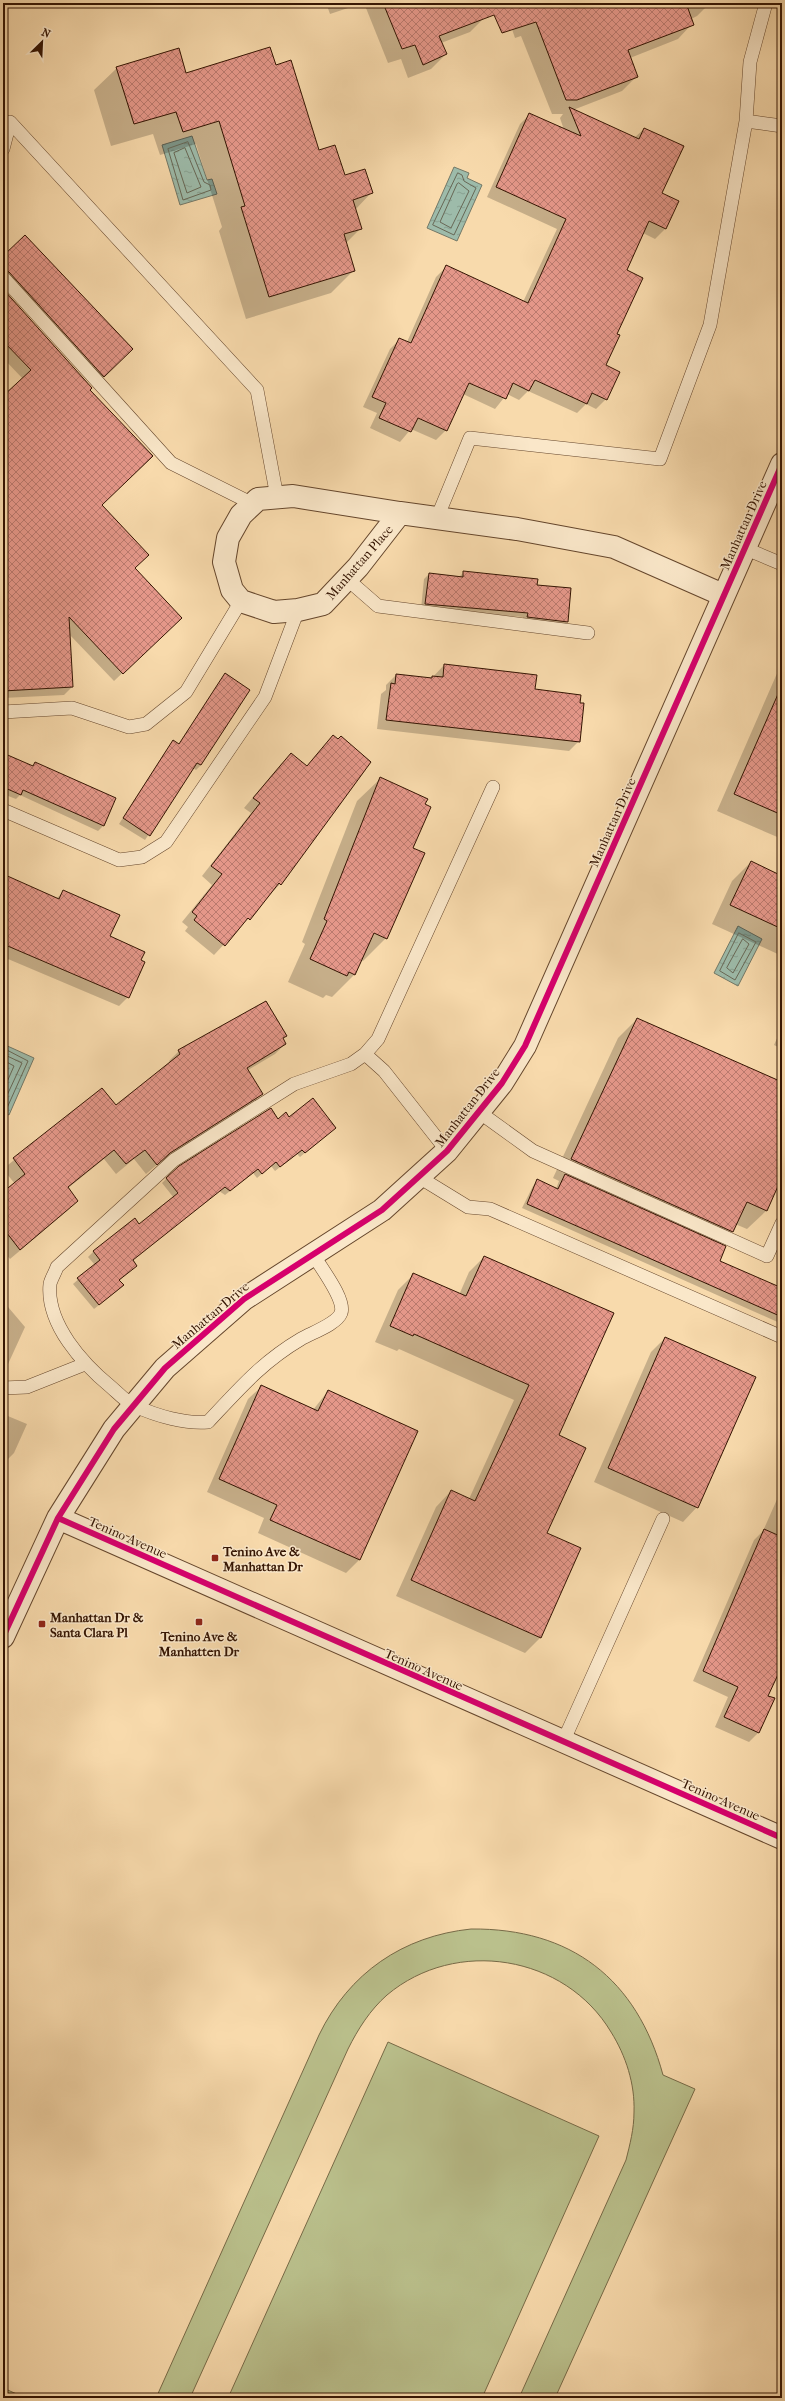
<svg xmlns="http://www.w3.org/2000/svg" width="785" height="2401" viewBox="0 0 785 2401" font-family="'IM FELL French Canon',serif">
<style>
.pitch{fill:#bac08c;stroke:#776a47}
.water{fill:url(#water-ripples);stroke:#737867}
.shadow{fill:#0003}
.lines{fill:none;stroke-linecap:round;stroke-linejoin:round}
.shore{stroke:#686856;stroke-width:1}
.building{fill:url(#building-cross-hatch);stroke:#341402}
.lane-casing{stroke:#65462c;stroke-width:14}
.street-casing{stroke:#65462c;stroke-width:24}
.lane{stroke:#fae7c9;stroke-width:13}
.street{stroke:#fae7c9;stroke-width:22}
.cycleway-casing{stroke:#fae7c9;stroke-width:8}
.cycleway{stroke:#d6006c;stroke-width:6}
.poi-dot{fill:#8f2418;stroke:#fae7c9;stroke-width:1.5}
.labels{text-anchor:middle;stroke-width:3;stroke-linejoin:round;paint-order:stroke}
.street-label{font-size:13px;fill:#341402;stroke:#fae7c9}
.poi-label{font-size:13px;font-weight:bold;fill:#341402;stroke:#fae7c9;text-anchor:start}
</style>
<defs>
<pattern id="water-ripples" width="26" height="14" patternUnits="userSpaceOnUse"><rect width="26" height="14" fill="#9dbbaa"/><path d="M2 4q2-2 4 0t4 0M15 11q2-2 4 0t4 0" fill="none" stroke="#88a091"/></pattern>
<pattern id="building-cross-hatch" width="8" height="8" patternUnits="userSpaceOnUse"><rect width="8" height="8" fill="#e49789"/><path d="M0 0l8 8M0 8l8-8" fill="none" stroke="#ba7a6e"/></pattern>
</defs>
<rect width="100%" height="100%" fill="#f8daac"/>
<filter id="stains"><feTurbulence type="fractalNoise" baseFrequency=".005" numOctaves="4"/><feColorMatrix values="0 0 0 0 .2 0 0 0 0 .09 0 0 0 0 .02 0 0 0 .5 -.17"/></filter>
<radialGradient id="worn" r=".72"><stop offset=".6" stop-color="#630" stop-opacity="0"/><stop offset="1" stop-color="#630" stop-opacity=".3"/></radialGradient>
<!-- pitch -->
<path class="pitch" d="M 471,1929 C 571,1928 637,1979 663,2075 L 695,2089 L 555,2398 L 519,2398 L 626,2160 C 630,2144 634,2129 634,2112 C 635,2084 626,2056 611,2032 C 565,1955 456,1937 387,1995 C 370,2010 358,2029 348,2049 L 190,2398 L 156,2398 L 319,2035 C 349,1973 403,1936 471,1929 Z
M 388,2042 L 599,2136 L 482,2398 L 228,2398 Z
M 3,2388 L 26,2398 L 3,2398 Z"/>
<!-- water -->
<path class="water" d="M 192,136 L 207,180 L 212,179 L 217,194 L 180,205 L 162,145 Z
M 454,167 L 469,173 L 467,178 L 482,185 L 457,241 L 427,228 Z
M 738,926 L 762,939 L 738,986 L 714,973 Z
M 3,1044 L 34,1058 L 9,1115 L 3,1112 Z"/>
<!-- shadow -->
<path class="shadow" d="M 326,3 L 363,3 L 330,14 Z
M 364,3 L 478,3 L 484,18 L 470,32 L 441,43 L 446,54 L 431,69 L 408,78 L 401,59 L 388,63 Z
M 503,3 L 710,3 L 697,16 L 691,19 L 692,24 L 678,39 L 630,58 L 637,76 L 622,91 L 573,110 L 634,138 L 644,129 L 661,194 L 678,201 L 665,229 L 655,239 L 643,233 L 626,271 L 616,335 L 605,365 L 606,399 L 596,409 L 586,404 L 577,413 L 528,391 L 519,400 L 507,394 L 495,409 L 463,394 L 446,430 L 436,440 L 411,429 L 400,442 L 370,428 L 377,413 L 363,407 L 390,349 L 400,339 L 407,342 L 436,277 L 446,267 L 523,302 L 557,229 L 487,197 L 520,124 L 530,114 L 564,130 L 560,118 L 563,114 L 552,114 L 521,36 L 515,38 Z
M 275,66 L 318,151 L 344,176 L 371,193 L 355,210 L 360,229 L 346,243 L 354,270 L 331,293 L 246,319 L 219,231 L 222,227 L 196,144 L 160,155 L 153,134 L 111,146 L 94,90 L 117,68 L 186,74 Z
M 3,258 L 123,358 L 95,384 L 3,282 Z
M 3,290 L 89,390 L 101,505 L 134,568 L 172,626 L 114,681 L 69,634 L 72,687 L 64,695 L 3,698 L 3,398 L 23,379 L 3,358 Z
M 464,572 L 536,586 L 567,622 L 562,627 L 523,622 L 523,617 L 421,609 L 424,579 L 429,574 L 459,577 Z
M 782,662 L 782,839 L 717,811 Z
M 444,665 L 579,704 L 579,741 L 569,751 L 377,729 L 381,694 L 386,690 L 386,685 L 396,675 L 431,679 Z
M 225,674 L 249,690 L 201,765 L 196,770 L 193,768 L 145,840 L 119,824 L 169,746 L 174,742 L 178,745 Z
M 333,736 L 280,884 L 214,955 L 185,931 L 188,927 L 182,922 L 212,885 L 202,876 L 251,813 L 244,808 L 281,764 L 291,754 L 306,767 Z
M 3,754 L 31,766 L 35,763 L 115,799 L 103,826 L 98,831 L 20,795 L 16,799 L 3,794 Z
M 380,779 L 386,938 L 363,961 L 361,960 L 355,974 L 332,997 L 326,995 L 323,998 L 288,982 L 305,944 L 302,942 L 357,801 Z
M 751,862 L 782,877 L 782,956 L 712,924 L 732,881 Z
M 3,875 L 56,899 L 64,891 L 109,936 L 140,960 L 128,997 L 119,1006 L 8,959 L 3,959 Z
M 637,1019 L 782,1083 L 782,1175 L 766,1211 L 747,1229 L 735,1224 L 732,1231 L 719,1244 L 718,1261 L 782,1289 L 782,1324 L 522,1208 L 533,1186 L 538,1181 L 556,1189 L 559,1181 L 553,1178 L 618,1038 Z
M 782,1027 L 782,1049 L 774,1045 Z
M 286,1036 L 282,1039 L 285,1044 L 275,1054 L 248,1070 L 262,1094 L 252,1104 L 159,1163 L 146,1174 L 134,1159 L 116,1174 L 104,1159 L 67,1189 L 77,1201 L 67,1211 L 10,1259 L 3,1251 L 3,1194 L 15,1184 L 3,1169 L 102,1089 L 116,1106 L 170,1063 L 169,1061 L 179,1051 Z
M 289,1118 L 335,1128 L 300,1157 L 297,1154 L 275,1171 L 271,1166 L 257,1178 L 253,1173 L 225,1195 L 219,1191 L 132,1261 L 136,1266 L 119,1281 L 118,1290 L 94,1309 L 73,1284 L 95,1265 L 88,1257 L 93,1252 L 134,1220 L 139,1225 L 174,1198 L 162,1183 L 167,1178 L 277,1120 Z
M 484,1257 L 558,1436 L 545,1533 L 579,1548 L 540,1638 L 525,1653 L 396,1596 L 436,1507 L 451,1491 L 469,1499 L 514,1400 L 399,1349 L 397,1351 L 375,1342 L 398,1290 L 414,1274 L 459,1295 L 469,1272 Z
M 3,1301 L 25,1327 L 3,1375 Z
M 665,1338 L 697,1507 L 683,1522 L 594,1482 L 651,1352 Z
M 261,1387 L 313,1410 L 328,1391 L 417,1431 L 359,1560 L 346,1573 L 258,1533 L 264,1518 L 207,1492 L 248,1399 Z
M 3,1414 L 27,1424 L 14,1453 L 5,1462 L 3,1461 Z
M 782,1488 L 782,1664 L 767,1696 L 759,1732 L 749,1742 L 715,1727 L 728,1697 L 693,1681 L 754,1540 L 763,1531 Z"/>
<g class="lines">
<!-- shore -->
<path class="shore" d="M 188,142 L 204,182 L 210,185 L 211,190 L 183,200 L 168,149 Z
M 185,148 L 201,187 L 187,193 L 174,153 Z
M 458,173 L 462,175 L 464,181 L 476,188 L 454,235 L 433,225 Z
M 459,183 L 469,191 L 451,228 L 440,222 L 457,184 Z
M 739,933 L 756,942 L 735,980 L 720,971 Z
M 743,939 L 749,944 L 733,973 L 727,968 Z
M 3,1048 L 28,1061 L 7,1108 L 3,1109
M 3,1054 L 22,1063 L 3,1104
M 3,1060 L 14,1066 L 3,1091"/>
</g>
<!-- building -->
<path class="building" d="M 383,3 L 686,3 L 694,25 L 628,50 L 638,77 L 577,100 L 566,100 L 536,22 L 502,33 L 494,15 L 439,36 L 447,54 L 423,65 L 415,45 L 402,49 Z
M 270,47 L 276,65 L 291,60 L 319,150 L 335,145 L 345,175 L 365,169 L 373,193 L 353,200 L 362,229 L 344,234 L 355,271 L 269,297 L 241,207 L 245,206 L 219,121 L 183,132 L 176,112 L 134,124 L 116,67 L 179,48 L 186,73 Z
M 569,107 L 639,139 L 644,128 L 684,146 L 662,193 L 679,201 L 666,229 L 649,221 L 627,270 L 643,278 L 617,334 L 620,335 L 606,365 L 620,372 L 607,400 L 592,393 L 587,404 L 535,380 L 529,391 L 513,383 L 506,399 L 469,383 L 447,431 L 418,418 L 411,432 L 379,418 L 386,403 L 372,397 L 399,338 L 411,343 L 446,265 L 528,303 L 566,219 L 496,187 L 529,113 L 581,136 Z
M 25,235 L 133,349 L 104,377 L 9,272 L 3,269 L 3,256 Z
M 3,289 L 92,388 L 90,390 L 153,456 L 102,505 L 149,555 L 135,568 L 182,618 L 123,674 L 69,617 L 73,687 L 3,691 L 3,396 L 31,370 L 3,341 Z
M 463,571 L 538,579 L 537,585 L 571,588 L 568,622 L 527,617 L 528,613 L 425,604 L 429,573 L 463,577 Z
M 444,664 L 537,675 L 535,689 L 581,695 L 580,703 L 584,703 L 580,742 L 386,720 L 391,683 L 395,684 L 396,674 L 432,678 L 432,676 L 443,677 Z
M 225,673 L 250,690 L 201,765 L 197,763 L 150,836 L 123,818 L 173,740 L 179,744 Z
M 782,685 L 782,815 L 734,794 Z
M 333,735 L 338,739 L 341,736 L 371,762 L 281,885 L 279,883 L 250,920 L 248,918 L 225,946 L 194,920 L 197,916 L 192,912 L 222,874 L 211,866 L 260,803 L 253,798 L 291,753 L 307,766 Z
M 3,753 L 33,766 L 35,762 L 116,798 L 104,826 L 23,790 L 21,795 L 3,787 Z
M 380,777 L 428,799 L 425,804 L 431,807 L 413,848 L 425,853 L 387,939 L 374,933 L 355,975 L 349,972 L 347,976 L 310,959 L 327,921 L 324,919 Z
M 751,861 L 782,876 L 782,929 L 730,905 Z
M 3,874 L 59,899 L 63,890 L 120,915 L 110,936 L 145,952 L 141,960 L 145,962 L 129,998 L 3,944 Z
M 266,1001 L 287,1036 L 283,1038 L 286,1044 L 247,1068 L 263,1094 L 170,1153 L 157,1165 L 145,1150 L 126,1164 L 114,1150 L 68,1187 L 78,1201 L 20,1250 L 3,1228 L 3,1192 L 25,1174 L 13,1158 L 102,1088 L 116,1105 L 180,1054 L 178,1050 Z
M 637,1018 L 782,1082 L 782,1177 L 767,1211 L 747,1202 L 733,1232 L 571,1159 Z
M 313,1098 L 336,1128 L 305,1153 L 302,1150 L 280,1167 L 276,1162 L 262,1174 L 258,1169 L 230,1191 L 225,1187 L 133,1260 L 137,1266 L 119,1280 L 124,1285 L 99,1305 L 77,1278 L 100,1260 L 93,1251 L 135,1218 L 139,1224 L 178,1193 L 166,1178 L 179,1166 L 271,1108 L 278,1119 L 286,1112 L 289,1117 Z
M 565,1174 L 726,1246 L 720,1261 L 782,1288 L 782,1317 L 527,1204 L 537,1179 L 558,1189 Z
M 484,1256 L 614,1313 L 559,1435 L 586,1448 L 547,1533 L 581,1548 L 541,1638 L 411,1580 L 451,1490 L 475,1501 L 529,1385 L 414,1334 L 413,1336 L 390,1326 L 413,1273 L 466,1296 Z
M 665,1337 L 756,1377 L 698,1508 L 608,1468 Z
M 261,1385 L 318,1411 L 328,1390 L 418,1431 L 360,1560 L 270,1520 L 277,1505 L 219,1479 Z
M 764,1529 L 782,1537 L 782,1666 L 768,1696 L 775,1698 L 759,1733 L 724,1717 L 738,1687 L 703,1671 Z"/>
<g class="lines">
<!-- lane casing -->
<g class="lane-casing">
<path id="lane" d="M 746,121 L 750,62 L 766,3
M 3,149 L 10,122 L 257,390 L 277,497
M 3,277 L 171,463 L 253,504
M 437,518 L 470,438 L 660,459 L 710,325 L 746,121 L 782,126
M 744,548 L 782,564
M 347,579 L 378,606 L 588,633
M 3,712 L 72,708 L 129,727 L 146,724 L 186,692 L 241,601
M 3,810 L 119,860 L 142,857 L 166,842 L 265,697 L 298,610
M 365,1054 L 384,1071 L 447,1151
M 479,1112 L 533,1151 L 767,1256 L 782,1223
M 419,1177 L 468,1207 L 490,1209 L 782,1337
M 313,1254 C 320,1267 346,1299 341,1313 C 337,1324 311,1333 301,1339 C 262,1362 239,1389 208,1422 C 185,1424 157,1416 135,1406 C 126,1402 118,1393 111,1387 C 83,1364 46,1324 50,1284 C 51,1279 55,1273 57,1267 L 174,1160 L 294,1084 L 351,1064 L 365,1054 L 378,1039 L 493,787
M 3,1388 L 27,1387 L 85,1364
M 563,1742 L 663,1519"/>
</g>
<!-- street casing -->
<g class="street-casing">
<path id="street" d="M 293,496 L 400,513 L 358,567 L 323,604 L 298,610 L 274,612 L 241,601 L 232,590 L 224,562 L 228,538 L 241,515 L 258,499 Z
M 400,513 L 517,529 L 614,547 L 723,595
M 58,1518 L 782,1838
M 3,1637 L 58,1518 L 114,1429 L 165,1368 L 244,1299 L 382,1210 L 447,1151 L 502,1083 L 525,1046 L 782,464"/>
</g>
<!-- lane -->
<use href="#lane" class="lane"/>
<!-- street -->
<use href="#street" class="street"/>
<!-- cycleway casing -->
<g class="cycleway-casing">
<path id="cycleway" d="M 58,1518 L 782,1838
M 3,1637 L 58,1518 L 114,1429 L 165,1368 L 244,1299 L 382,1210 L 447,1151 L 502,1083 L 525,1046 L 782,464"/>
</g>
<!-- cycleway -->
<use href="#cycleway" class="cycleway"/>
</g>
<!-- markers -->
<g class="poi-dot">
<rect x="211" y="1554" width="8" height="8" rx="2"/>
<rect x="195" y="1618" width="8" height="8" rx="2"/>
<rect x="38" y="1620" width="8" height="8" rx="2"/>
</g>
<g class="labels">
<!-- street labels -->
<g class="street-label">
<text transform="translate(743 525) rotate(-66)" y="5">Manhattan Drive</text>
<text transform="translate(359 562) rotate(-49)" y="5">Manhattan Place</text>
<text transform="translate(612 822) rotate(-66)" y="5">Manhattan Drive</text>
<text transform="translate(467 1107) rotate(-52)" y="5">Manhattan Drive</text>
<text transform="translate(210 1315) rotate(-40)" y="5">Manhattan Drive</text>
<text transform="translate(128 1537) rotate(24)" y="5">Tenino Avenue</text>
<text transform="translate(424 1669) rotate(24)" y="5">Tenino Avenue</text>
<text transform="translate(721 1799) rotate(24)" y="5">Tenino Avenue</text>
</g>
<!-- poi labels -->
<g class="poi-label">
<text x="223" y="1556">Tenino Ave &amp;<tspan x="223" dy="15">Manhattan Dr</tspan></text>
<text x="50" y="1622">Manhattan Dr &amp;<tspan x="50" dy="15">Santa Clara Pl</tspan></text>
<text x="199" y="1641" text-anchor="middle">Tenino Ave &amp;<tspan x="199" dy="15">Manhatten Dr</tspan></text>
</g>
</g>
<!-- margin -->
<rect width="785" height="2401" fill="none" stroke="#f8daac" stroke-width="16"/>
<rect x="4" y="4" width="777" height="2393" fill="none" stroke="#341402" stroke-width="2"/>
<rect x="8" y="8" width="769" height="2385" fill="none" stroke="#341402"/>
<!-- north arrow -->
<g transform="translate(42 42) rotate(24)" stroke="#fae7c9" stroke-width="3" paint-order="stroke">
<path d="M0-3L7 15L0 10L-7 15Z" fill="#341402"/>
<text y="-6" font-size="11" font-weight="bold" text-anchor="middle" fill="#341402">N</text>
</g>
<rect width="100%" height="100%" filter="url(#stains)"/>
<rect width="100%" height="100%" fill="url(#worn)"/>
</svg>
